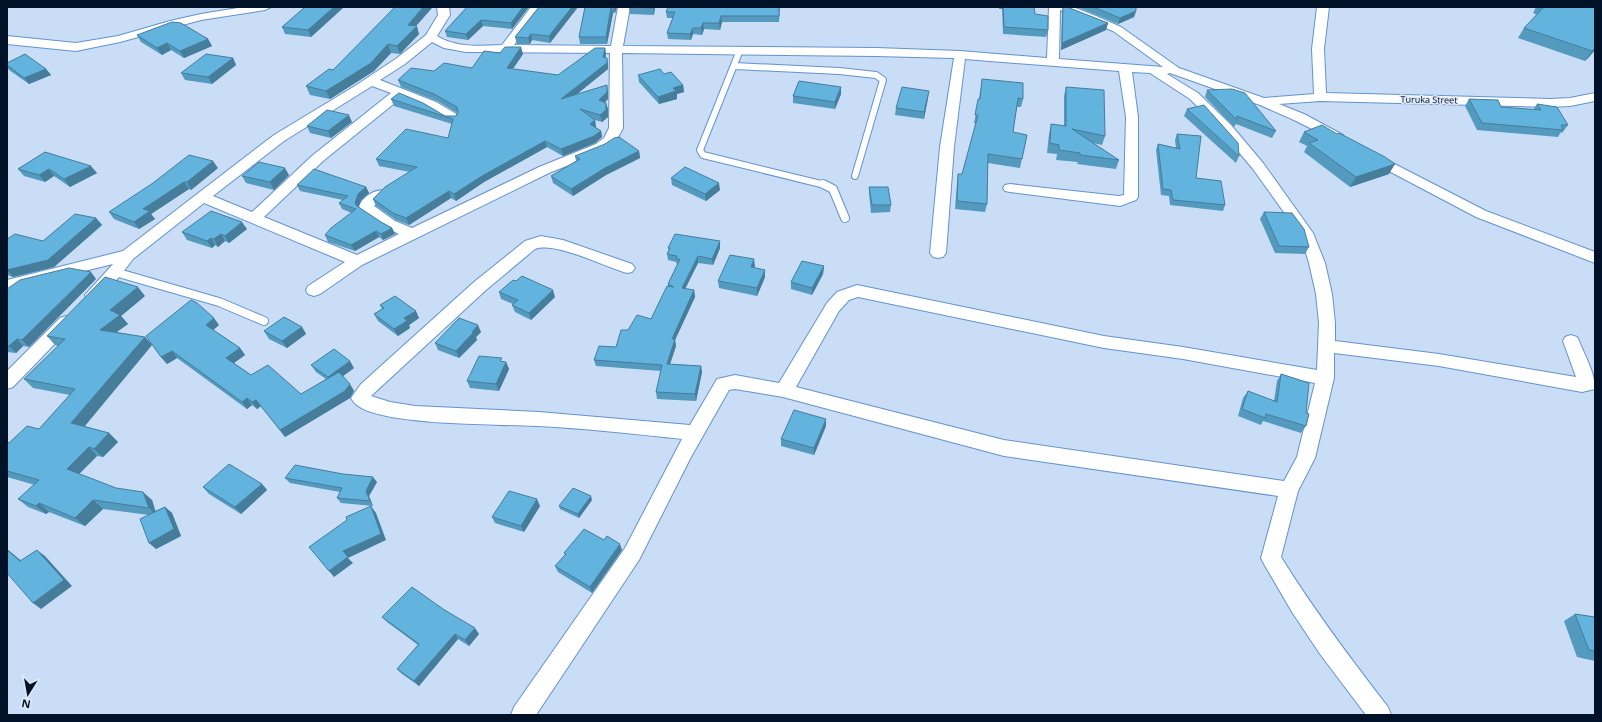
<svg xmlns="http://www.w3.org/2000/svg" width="1602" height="722" viewBox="0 0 1602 722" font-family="'Open Sans',sans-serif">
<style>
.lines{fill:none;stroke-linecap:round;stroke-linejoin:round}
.lane-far1-casing{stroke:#6393cc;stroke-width:8}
.lane-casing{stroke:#6393cc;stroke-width:10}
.street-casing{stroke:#6393cc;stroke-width:2}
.lane-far1{stroke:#fff;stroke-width:6}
.lane{stroke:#fff;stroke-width:8}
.street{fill:#fff;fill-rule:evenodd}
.wall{fill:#549abe}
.shaded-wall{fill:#457d9b}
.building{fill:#62b3dd;stroke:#457d9b}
.labels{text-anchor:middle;stroke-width:3;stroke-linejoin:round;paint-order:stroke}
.far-street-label{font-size:9px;fill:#011127;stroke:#dfe9f6}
</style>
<rect width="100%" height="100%" fill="#c9ddf6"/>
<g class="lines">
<!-- lane-far1 casing -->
<g class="lane-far1-casing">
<path id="lane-far1" d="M 740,50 L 700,150 L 703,155 L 825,185
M 735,66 L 839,71 L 876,75 L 883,80 L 855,176"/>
</g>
<!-- lane casing -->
<g class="lane-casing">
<path id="lane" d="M 823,184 L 833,189 L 845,218
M 115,272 L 219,302 L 264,321"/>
</g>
<!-- street casing -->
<g class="street-casing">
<path id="street" d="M 244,7 L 271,7 L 265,10 L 201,20 L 120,42 L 76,51 L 7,44 L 7,36 L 76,43 L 118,36 L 170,21 L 201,14 Z
M 437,7 L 449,7 L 450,15 L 437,36 C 457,48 479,46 502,45 L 531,7 L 543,7 L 514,45 L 611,46 L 618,7 L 630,7 L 623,46 L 876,48 L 960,51 L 1047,58 L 1049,7 L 1073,7 L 1096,16 L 1121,27 L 1179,68 L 1264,98 L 1314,94 L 1312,49 L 1317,7 L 1329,7 L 1324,49 L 1326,93 L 1551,99 L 1570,98 L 1595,93 L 1595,101 L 1570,106 L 1551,107 L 1320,101 L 1279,104 L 1304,114 L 1343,135 L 1345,138 L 1343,141 L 1338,142 L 1294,120 L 1260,105 L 1170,73 L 1167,74 L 1198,93 L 1231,125 L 1263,163 L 1313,233 L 1325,263 L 1332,294 L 1335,323 L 1335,341 L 1439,354 L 1576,377 L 1563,341 L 1565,337 L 1571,335 L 1577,337 L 1579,341 C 1585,356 1595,373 1595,389 L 1582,392 L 1439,366 L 1334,353 L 1334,378 L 1315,458 L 1298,491 L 1281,557 C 1314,610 1350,658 1388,707 L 1391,715 L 1366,715 L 1320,654 L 1292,612 L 1264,564 L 1261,558 L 1278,496 L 1004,456 L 783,397 L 735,389 L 729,390 L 691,457 L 639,560 L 536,715 L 511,715 L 514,707 L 625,548 L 682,439 C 634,434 585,428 537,426 C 488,424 439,425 391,417 C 378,414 358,411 351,398 L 361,384 L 474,282 L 525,241 L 541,236 L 563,240 L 632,264 L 635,268 L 632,272 L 627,273 C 605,267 555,241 535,249 L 486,290 L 371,396 L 390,402 L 415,406 L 539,412 L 690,425 L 717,379 L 735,375 L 779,383 L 827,303 L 837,292 L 857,285 L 1104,336 L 1183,347 L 1317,370 L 1319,323 L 1316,294 L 1309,263 L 1301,236 L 1253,169 L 1221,131 L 1190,99 L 1150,73 L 1132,72 L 1138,117 L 1138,197 L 1136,200 L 1120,206 L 1010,192 L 1005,191 L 1003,188 L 1005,185 L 1010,184 L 1119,196 L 1124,195 L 1126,117 L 1119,71 L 965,59 L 954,147 L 946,253 L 943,257 L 938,258 L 933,257 L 930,253 L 940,147 L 954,58 L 876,56 L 622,53 L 623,128 L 615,143 L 606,150 L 549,173 L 362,265 L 320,294 L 314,296 L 308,294 L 306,290 L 308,286 L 345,262 L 204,203 L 133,259 L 120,276 L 99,299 L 93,301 L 87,299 L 85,295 L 113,264 L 7,290 L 7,280 L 123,251 L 274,135 L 355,86 L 397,58 L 426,35 L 438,15 ZM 1060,10 L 1113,31 L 1163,67 L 1059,59 ZM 432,42 L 444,48 L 466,52 L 610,53 L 609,128 L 604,138 L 596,144 L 539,167 L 412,228 L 395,221 L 374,206 L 387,194 L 385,191 C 376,188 360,198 359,208 L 361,211 L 385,227 L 399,234 L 357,255 L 264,217 L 323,161 L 401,98 L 426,108 L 448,121 L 458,121 L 459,118 L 458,115 L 436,102 L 380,80 L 405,64 ZM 372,86 L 391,93 L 313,155 L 252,212 L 213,196 L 284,141 ZM 858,297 L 1104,348 L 1183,359 L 1315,383 L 1297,457 L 1284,481 L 1004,440 L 796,387 L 839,311 L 849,300 Z
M 1373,153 L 1486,211 L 1595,252 L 1595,263 L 1476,217 L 1368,160 L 1366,157 L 1368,154 Z
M 66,316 L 72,318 L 74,322 L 72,326 L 13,387 L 7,389 L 7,371 L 60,318 Z"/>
</g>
<!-- lane-far1 -->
<use href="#lane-far1" class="lane-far1"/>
<!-- lane -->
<use href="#lane" class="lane"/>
<!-- street -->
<use href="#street" class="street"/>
</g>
<!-- wall -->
<path class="wall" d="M 305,7 L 344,7 L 311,37 L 285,34 L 282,27 Z
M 467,7 L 529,7 L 512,29 L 483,26 L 468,40 L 447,37 L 445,31 Z
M 539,7 L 578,7 L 550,43 L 532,40 L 530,44 L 517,44 L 515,37 Z
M 585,7 L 617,7 L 615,13 L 613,13 L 607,44 L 580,44 L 579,37 Z
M 629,7 L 655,7 L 654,15 L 630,14 Z
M 780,7 L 779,22 L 722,22 L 720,30 L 704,29 L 702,35 L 693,34 L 691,40 L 668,39 L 667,33 L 673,18 L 667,18 L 666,12 Z
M 999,7 L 1029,7 L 1048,30 L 1046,37 L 1003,34 L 1002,9 L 999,9 Z
M 1063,7 L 1067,7 L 1108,23 L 1106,30 L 1061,50 L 1062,12 Z
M 1077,7 L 1136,7 L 1136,11 L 1134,17 L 1118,24 Z
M 1536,7 L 1595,7 L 1595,50 L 1589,57 L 1585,61 L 1518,38 L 1524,28 L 1537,15 L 1533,13 Z
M 432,8 L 416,26 L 419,34 L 400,54 L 391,53 L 374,71 L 330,99 L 310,95 L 306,86 Z
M 137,35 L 208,39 L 212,46 L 184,58 L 171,50 L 162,55 L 141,42 Z
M 605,48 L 606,54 L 605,58 L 607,58 L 608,65 L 608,69 L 577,94 L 608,92 L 608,99 L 605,102 L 608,109 L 608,117 L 602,122 L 595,120 L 596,127 L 595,127 L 601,131 L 602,137 L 595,143 L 563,156 L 547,147 L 484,182 L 456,201 L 451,198 L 409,225 L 396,220 L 376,206 L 373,199 L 410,172 L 379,166 L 376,159 L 448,138 L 452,124 L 394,106 L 391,99 L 445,116 L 456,116 L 457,113 L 437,101 L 401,87 L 398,80 L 434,71 L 472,68 L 500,53 L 523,54 L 513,69 L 558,75 Z
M 233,58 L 236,65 L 212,84 L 185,80 L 181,73 Z
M 7,63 L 46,69 L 51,75 L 29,84 L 9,70 L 7,67 Z
M 664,74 L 683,85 L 684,92 L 677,94 L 677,99 L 659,104 L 639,82 L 638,75 Z
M 982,79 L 1023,99 L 1021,107 L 1017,107 L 1013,132 L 1027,135 L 1020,168 L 988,163 L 987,204 L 985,212 L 955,209 L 957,182 L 958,174 L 962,174 L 976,124 L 974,123 L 979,99 Z
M 841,87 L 841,94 L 835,109 L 793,103 L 793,96 Z
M 1066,87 L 1105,136 L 1102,145 L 1093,143 L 1119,160 L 1116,169 L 1077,164 L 1078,162 L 1056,160 L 1057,154 L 1047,153 L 1049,134 L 1051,124 L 1064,126 L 1064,96 Z
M 1207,90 L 1276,131 L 1272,138 L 1236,124 L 1234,127 L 1205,97 Z
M 928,98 L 924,119 L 895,115 L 896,108 Z
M 1469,99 L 1501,107 L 1533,110 L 1537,104 L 1568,125 L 1562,133 L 1561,132 L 1558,137 L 1477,130 L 1465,106 Z
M 1187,109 L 1239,156 L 1236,163 L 1184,116 Z
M 352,122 L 331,138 L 310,133 L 307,126 Z
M 1304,132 L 1389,174 L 1350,187 L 1304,152 L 1307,146 L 1299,142 Z
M 1177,134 L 1196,178 L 1225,205 L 1223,211 L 1170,205 L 1169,196 L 1161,195 L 1156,150 L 1158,144 L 1176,148 L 1175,140 Z
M 639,151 L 640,158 L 606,175 L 573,196 L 553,183 L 551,176 L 576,161 L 575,156 Z
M 45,152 L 97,173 L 70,187 L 54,176 L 45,182 L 24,176 L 18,169 Z
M 218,168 L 191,190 L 189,189 L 151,214 L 155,219 L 139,229 L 114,219 L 109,212 Z
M 289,175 L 274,190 L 246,183 L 242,176 Z
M 671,178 L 720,190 L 706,201 L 672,185 Z
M 297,185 L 366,187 L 369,193 L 361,200 L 358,207 L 381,222 L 392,228 L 395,234 L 383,240 L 379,237 L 355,251 L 328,242 L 325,235 L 352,213 L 342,209 L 339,203 L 343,200 L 300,191 Z
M 869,187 L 891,205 L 890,212 L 871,213 L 869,194 Z
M 1264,212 L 1309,247 L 1305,254 L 1275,253 L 1260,219 Z
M 96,218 L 102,225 L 54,267 L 13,277 L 7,275 L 7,239 L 43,241 Z
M 247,229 L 229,243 L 225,241 L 218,247 L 215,245 L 212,248 L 187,240 L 182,232 Z
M 668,248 L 720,248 L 713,265 L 698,263 L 685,289 L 694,290 L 695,297 L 675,340 L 676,346 L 670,364 L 701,366 L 702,372 L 696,401 L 657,399 L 656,392 L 661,371 L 596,366 L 594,360 L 616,347 L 628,330 L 651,319 L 668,286 L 668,284 L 677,265 L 676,262 L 668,260 L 667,254 L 669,251 Z
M 755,266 L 754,268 L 765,277 L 757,296 L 719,288 L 718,281 Z
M 824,266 L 823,274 L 812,295 L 791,289 L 791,282 Z
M 96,279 L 29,347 L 23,346 L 16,353 L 7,352 L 7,289 Z
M 499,292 L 555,297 L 531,320 L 515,312 L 512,305 L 513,304 L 501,299 Z
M 145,296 L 121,316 L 128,324 L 116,332 L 145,337 L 152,345 L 84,426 L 109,433 L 118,442 L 103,457 L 97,456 L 79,474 L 116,488 L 152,500 L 155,511 L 165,507 L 172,513 L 181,536 L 156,549 L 149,515 L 103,509 L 85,526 L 49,512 L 46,514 L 28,507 L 18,499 L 35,485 L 7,477 L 7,442 L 9,443 L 39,429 L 70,395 L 33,388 L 24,379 L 58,346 L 55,345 L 47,336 Z
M 380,305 L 419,318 L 409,325 L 410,328 L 398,336 L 378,321 L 374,314 L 382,309 Z
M 219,325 L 213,330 L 240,348 L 245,355 L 234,363 L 251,375 L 301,394 L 326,379 L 316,372 L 311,365 L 354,368 L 343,376 L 354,391 L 350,398 L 285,437 L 261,406 L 257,409 L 252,405 L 247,409 L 177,358 L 167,364 L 161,357 Z
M 302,327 L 306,334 L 287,348 L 269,339 L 264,331 Z
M 481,332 L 476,337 L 477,340 L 459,358 L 438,350 L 435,343 Z
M 503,362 L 506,362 L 509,369 L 499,391 L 470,388 L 467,381 Z
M 1281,374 L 1306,413 L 1306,426 L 1301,433 L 1263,421 L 1261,425 L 1238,416 L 1243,398 L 1248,391 L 1274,401 L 1277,381 Z
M 826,426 L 814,455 L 781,446 L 781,439 Z
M 285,478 L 377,482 L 369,496 L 373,506 L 341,503 L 337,498 L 340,492 L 290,483 Z
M 262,484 L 267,490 L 241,514 L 209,494 L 203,487 Z
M 592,500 L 579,518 L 560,509 L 559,506 Z
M 540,506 L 524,532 L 495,523 L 492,517 Z
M 622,550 L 592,593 L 558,572 L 555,566 L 565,555 L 564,553 Z
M 1575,614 L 1595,617 L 1595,661 L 1577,657 L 1564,621 Z
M 382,617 L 479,634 L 469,646 L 458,639 L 419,686 L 402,674 L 397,669 L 418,645 L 387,622 Z"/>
<!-- shaded-wall -->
<path class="shaded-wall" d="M 334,7 L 344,7 L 311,37 L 308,30 Z
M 423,7 L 432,7 L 432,8 L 415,27 L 417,26 L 419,34 L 400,54 L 397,46 L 408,25 Z
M 523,7 L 529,7 L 512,29 L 511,23 Z
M 572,7 L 578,7 L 550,43 L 549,36 Z
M 612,7 L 613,13 L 607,44 L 606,37 Z
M 614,7 L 617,7 L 615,13 Z
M 654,7 L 655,7 L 654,15 L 653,8 Z
M 1136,11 L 1134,17 L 1118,24 L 1120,18 Z
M 721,16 L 722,22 L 720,30 L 719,23 Z
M 481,20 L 483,26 L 468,40 L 466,34 Z
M 703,23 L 704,29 L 702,35 L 701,28 Z
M 1108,23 L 1106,30 L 1061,50 L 1062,43 Z
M 693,28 L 693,34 L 691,40 L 690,34 Z
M 531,34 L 532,40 L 530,44 L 528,38 Z
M 208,39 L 212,46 L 184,58 L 180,51 Z
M 167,43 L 171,50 L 162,55 L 157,48 Z
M 388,44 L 391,53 L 374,71 L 330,99 L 326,91 Z
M 521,47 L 523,54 L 509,74 L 507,68 Z
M 605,48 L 606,54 L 604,64 L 603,57 Z
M 1595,48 L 1595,50 L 1589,57 L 1585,61 L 1592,51 Z
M 233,58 L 236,65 L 212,84 L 208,77 Z
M 607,58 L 608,65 L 608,69 L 562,106 L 561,99 Z
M 46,69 L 51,75 L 29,84 L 24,78 Z
M 607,85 L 608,92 L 608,99 L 600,107 L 599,100 Z
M 683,85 L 684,92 L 677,94 L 677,99 L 659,104 L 658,97 L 673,88 Z
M 841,87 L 841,94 L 835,109 L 835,102 Z
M 929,91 L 928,98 L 924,119 L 924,112 Z
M 606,103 L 608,109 L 608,117 L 602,122 L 600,115 Z
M 349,115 L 352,122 L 331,138 L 328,131 Z
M 595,120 L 596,127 L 591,131 L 590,124 Z
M 601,131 L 602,137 L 595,143 L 563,156 L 561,149 Z
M 545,141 L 547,147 L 484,182 L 456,201 L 454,194 L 482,176 Z
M 639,151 L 640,158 L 606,175 L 573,196 L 571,189 L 605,168 Z
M 213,161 L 218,168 L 191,190 L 187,182 Z
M 1395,164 L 1389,174 L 1350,187 L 1356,177 Z
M 91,166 L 97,173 L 70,187 L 64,179 Z
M 285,168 L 289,175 L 274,190 L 270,182 Z
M 49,169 L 54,176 L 45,182 L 39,175 Z
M 184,182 L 189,189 L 151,214 L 155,219 L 139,229 L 134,222 L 143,209 Z
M 719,183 L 720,190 L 706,201 L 705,194 Z
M 366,187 L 369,193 L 361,200 L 358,209 L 355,203 L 358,194 Z
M 449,191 L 451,198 L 409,225 L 406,218 Z
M 96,218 L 102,225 L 54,267 L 13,277 L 7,270 Z
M 242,222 L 247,229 L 229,243 L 225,236 Z
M 392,228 L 395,234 L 383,240 L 381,234 Z
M 376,231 L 379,237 L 355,251 L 351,245 Z
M 221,234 L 225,241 L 218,247 L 214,239 Z
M 211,238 L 215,245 L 212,248 L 207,241 Z
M 720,241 L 720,248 L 713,265 L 712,259 Z
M 698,256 L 698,263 L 682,295 L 682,288 Z
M 754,259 L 755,266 L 751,274 L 751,267 Z
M 824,266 L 823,274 L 812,295 L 812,288 Z
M 765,270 L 765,277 L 757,296 L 757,288 Z
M 91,272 L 96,279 L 29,347 L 22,340 Z
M 138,287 L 145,296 L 121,316 L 128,324 L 107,339 L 100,330 L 110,310 Z
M 553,290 L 555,297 L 531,320 L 529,313 Z
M 694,290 L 695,297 L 675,340 L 676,346 L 668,370 L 667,364 L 672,339 Z
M 416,311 L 419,318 L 409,325 L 410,328 L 398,336 L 394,329 L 404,318 Z
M 214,318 L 219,325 L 211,332 L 206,325 Z
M 478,325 L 481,332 L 476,337 L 477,340 L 459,358 L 456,351 Z
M 302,327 L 306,334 L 287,348 L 282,341 Z
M 145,337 L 152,345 L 80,432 L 71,423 Z
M 17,339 L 23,346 L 16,353 L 9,346 Z
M 240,348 L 245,355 L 231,365 L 226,358 Z
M 172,351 L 177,358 L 167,364 L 161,357 Z
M 350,361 L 354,368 L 332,384 L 328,377 Z
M 506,362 L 509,369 L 499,391 L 496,384 Z
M 701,366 L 702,372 L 696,401 L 695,394 Z
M 350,384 L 354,391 L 350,398 L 285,437 L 280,430 Z
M 247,398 L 252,405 L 247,409 L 242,402 Z
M 256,400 L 261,406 L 257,409 L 252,402 Z
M 826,419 L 826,426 L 814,455 L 814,448 Z
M 109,433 L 118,442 L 103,457 L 94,449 Z
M 89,447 L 97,456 L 76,477 L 67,469 Z
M 373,477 L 377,482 L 369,496 L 373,506 L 370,501 L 366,491 Z
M 262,484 L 267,490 L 241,514 L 235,507 Z
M 143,492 L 152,500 L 157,516 L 149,508 Z
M 591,496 L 592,500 L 579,518 L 578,514 Z
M 537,499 L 540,506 L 524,532 L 521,526 Z
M 93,500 L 103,509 L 85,526 L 75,518 Z
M 39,503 L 49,512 L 46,514 L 36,506 Z
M 371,506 L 376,513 L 386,540 L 348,558 L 353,563 L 334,577 L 329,571 L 343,551 Z
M 165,507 L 172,513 L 181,536 L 156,549 L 149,543 Z
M 620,544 L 622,550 L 592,593 L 590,587 Z
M 7,549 L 29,567 L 20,561 L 7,550 Z
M 37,550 L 45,556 L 72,586 L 41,609 L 33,603 Z
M 475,628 L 479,634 L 469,646 L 465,640 Z
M 455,634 L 458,639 L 419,686 L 414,681 Z"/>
<!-- building -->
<path class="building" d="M 305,7 L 334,7 L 308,30 L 282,27 Z
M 395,7 L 423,7 L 408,25 L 417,26 L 397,46 L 388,44 L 371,63 L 326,91 L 306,86 L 329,69 L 333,70 Z
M 467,7 L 523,7 L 511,23 L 481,20 L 466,34 L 445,31 Z
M 539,7 L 572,7 L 549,36 L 531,34 L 528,38 L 515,37 Z
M 585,7 L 611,7 L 606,37 L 579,37 Z
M 629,7 L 654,7 L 653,8 Z
M 668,7 L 779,7 L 779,16 L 721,16 L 719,23 L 703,23 L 701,28 L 693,28 L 690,34 L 667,33 L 675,12 L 666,12 Z
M 1003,7 L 1034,7 L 1035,14 L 1048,16 L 1048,30 L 1004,27 Z
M 1063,7 L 1067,7 L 1108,23 L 1062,43 Z
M 1093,7 L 1136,7 L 1136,11 L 1120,18 Z
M 1544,7 L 1595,7 L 1595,48 L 1592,51 L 1524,28 Z
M 172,22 L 181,23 L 208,39 L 180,51 L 167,43 L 157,48 L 137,35 Z
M 505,47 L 521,47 L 507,68 L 558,75 L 595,48 L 605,48 L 603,57 L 607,58 L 607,63 L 561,99 L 607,85 L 607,92 L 599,100 L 606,103 L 606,110 L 600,115 L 580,109 L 595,120 L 590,124 L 601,131 L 594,136 L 561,149 L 545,141 L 482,176 L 454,194 L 449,191 L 406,218 L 393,213 L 373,199 L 385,187 L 417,167 L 376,159 L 406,129 L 448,138 L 453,119 L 391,99 L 399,93 L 423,103 L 445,116 L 456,116 L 458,112 L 457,107 L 434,94 L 398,80 L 411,68 L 434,71 L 444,63 L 472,68 L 484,51 L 500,53 Z
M 25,54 L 46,69 L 24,78 L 7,65 L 7,63 Z
M 206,54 L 233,58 L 208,77 L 181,73 Z
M 660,69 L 664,74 L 671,72 L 683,85 L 673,88 L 676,91 L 658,97 L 638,75 Z
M 982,79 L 1023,83 L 1023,99 L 1018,98 L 1013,132 L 1027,135 L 1022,159 L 988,154 L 987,204 L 957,201 L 958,174 L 962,174 L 978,115 L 975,115 L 978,99 L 980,99 Z
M 799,81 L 841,87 L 835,102 L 793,96 Z
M 902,87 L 929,91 L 924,112 L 896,108 Z
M 1066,87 L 1104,90 L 1105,136 L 1072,129 L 1119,160 L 1080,155 L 1080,153 L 1059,150 L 1059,145 L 1050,143 L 1051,124 L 1066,126 Z
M 1232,89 L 1245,93 L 1276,131 L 1237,116 L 1237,120 L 1207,90 Z
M 1469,99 L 1498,100 L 1501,107 L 1541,110 L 1537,104 L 1557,107 L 1568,125 L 1561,125 L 1563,130 L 1482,123 Z
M 1204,105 L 1238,143 L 1239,156 L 1187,109 Z
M 327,110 L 349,115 L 328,131 L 307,126 Z
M 1322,125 L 1337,134 L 1339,133 L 1385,157 L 1395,164 L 1356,177 L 1309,143 L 1318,140 L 1304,132 Z
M 1177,134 L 1201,136 L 1196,178 L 1221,181 L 1225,205 L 1173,200 L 1171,190 L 1163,189 L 1158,144 L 1180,149 Z
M 619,137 L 639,151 L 605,168 L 571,189 L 551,176 L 580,159 L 575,156 L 605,144 L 614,138 Z
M 45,152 L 91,166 L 64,179 L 49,169 L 39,175 L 18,169 Z
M 189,155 L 213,161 L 187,182 L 184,182 L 143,209 L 150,211 L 134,222 L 109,212 L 153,183 Z
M 259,162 L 285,168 L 270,182 L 242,176 Z
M 685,167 L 719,183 L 705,194 L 671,178 Z
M 314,169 L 366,187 L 358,194 L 355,203 L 357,206 L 381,222 L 392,228 L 381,234 L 376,231 L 351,245 L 325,235 L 331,228 L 356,209 L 339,203 L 348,196 L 297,185 Z
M 869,187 L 888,187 L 891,205 L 872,205 Z
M 211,211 L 242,222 L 225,236 L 221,234 L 214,239 L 211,238 L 207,241 L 182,232 Z
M 1264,212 L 1292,213 L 1304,229 L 1309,247 L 1279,246 Z
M 75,214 L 96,218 L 48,260 L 7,270 L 7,239 L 15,234 L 43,241 Z
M 675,234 L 720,241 L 712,259 L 698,256 L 682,288 L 694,290 L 672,339 L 675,339 L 667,364 L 701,366 L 695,394 L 656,392 L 662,365 L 594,360 L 599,346 L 616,347 L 621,330 L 628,330 L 637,315 L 651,319 L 667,286 L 674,287 L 668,284 L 680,259 L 676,259 L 677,256 L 667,254 L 670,248 L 668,248 Z
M 730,255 L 754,259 L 751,267 L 765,270 L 757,288 L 718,281 Z
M 802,261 L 824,266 L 812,288 L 791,282 Z
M 69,268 L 91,272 L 22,340 L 17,339 L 9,346 L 7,346 L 7,289 L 20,280 Z
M 522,276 L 553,290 L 529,313 L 512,305 L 518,300 L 499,292 L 513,280 L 516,281 Z
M 105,277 L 138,287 L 110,310 L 120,315 L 100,330 L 145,337 L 71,423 L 109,433 L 94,449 L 89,447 L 67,469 L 116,488 L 143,492 L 149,508 L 93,500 L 75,518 L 39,503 L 36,506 L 18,499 L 39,480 L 7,471 L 7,442 L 9,443 L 27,426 L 39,429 L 75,389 L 24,379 L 65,339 L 47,336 Z
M 395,296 L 416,311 L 404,318 L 407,321 L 394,329 L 374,314 L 384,308 L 380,305 Z
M 191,300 L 197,303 L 214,318 L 206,325 L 240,348 L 226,358 L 251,375 L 268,365 L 301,394 L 339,372 L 350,384 L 345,391 L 280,430 L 256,400 L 252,402 L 247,398 L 242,402 L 172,351 L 161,357 L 146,336 Z
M 284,317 L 302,327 L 282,341 L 264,331 Z
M 459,318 L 478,325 L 472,332 L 474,332 L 456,351 L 435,343 Z
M 334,349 L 350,361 L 328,377 L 311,365 Z
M 479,356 L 502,358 L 500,361 L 506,362 L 496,384 L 467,381 Z
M 1281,374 L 1309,383 L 1306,413 L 1309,414 L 1306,426 L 1266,414 L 1265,418 L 1242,409 L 1248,391 L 1277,402 Z
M 794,410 L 826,419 L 814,448 L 781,439 Z
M 229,464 L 262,484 L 235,507 L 203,487 Z
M 295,465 L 343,474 L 373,477 L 366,491 L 370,501 L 337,498 L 342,488 L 285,478 Z
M 573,488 L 591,496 L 578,514 L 559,506 Z
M 509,491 L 537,499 L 521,526 L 492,517 Z
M 371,506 L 381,534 L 343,551 L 348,557 L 329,571 L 309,547 L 347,520 L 346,517 Z
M 165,507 L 174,529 L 149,543 L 140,519 Z
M 584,529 L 604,540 L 607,536 L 620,544 L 590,587 L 555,566 L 566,554 L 564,553 Z
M 7,550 L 20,561 L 37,550 L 64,580 L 33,603 L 7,573 Z
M 412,587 L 443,609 L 475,628 L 465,640 L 455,634 L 414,681 L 397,669 L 419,644 L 382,617 Z
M 1575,614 L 1595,617 L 1595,651 L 1589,650 Z"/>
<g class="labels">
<!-- far-street labels -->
<g class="far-street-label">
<text transform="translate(1429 100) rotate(1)" y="3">Turuka Street</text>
</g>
</g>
<!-- border -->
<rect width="1602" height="722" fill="none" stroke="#011127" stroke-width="16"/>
<!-- north arrow -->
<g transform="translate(28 694) rotate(191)" stroke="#dfe9f6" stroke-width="3" paint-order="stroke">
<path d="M0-3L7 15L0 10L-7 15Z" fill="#011127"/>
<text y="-6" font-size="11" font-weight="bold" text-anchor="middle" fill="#011127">N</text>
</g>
</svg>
